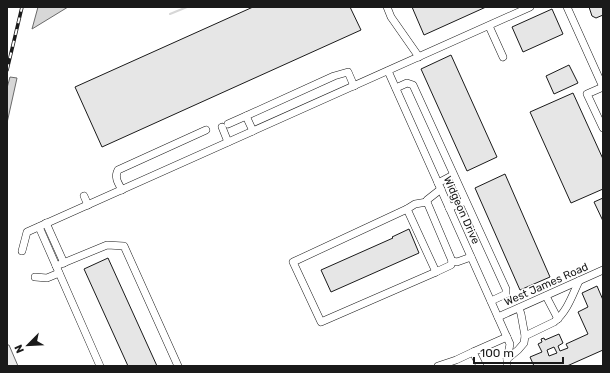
<svg xmlns="http://www.w3.org/2000/svg" width="610" height="373" font-family="Rubik,sans-serif">
  <rect width="100%" height="100%" fill="#fff"/>
  <!-- built -->
  <path fill="#ededed" stroke="#6a6a6a" d="M7,345H9L18,366H7Z"/>
  <!-- water -->
  <g fill="#d7d7d7" stroke="#6a6a6a">
    <path d="M38,7H68L32,29Z"/>
    <path d="M10,77L17,78L7,123V88Z"/>
  </g>
  <g fill="none" stroke-linecap="round" stroke-linejoin="round">
    <!-- stream -->
    <path stroke="#d7d7d7" stroke-width="2" d="M170,14L187,7"/>
  </g>
  <!-- building -->
  <g fill="#e6e6e6" stroke="#1a1a1a" fill-rule="evenodd">
    <path d="M253,7H350L361,30L102,147L75,87Z"/>
    <path d="M412,7H486L424,35Z"/>
    <path d="M589,7H603V15L596,18L592,16Z"/>
    <path d="M552,9L563,34L523,52L512,27Z"/>
    <path d="M451,55L497,157L467,171L421,69Z"/>
    <path d="M569,65L578,83L554,94L546,76Z"/>
    <path d="M573,93L603,159V189L571,203L530,112Z"/>
    <path d="M505,174L550,277L520,290L475,188Z"/>
    <path d="M603,198V221L594,202Z"/>
    <path d="M409,229L419,253L331,292L321,270L393,238L392,237Z"/>
    <path d="M108,258L157,366H128L84,269Z"/>
    <path d="M597,286L603,300V350L567,366H534L530,357L542,352L538,344L542,342L541,339L544,338L545,340L559,334L563,343L558,346L560,351L568,348L566,344L588,334L578,312L588,307L582,293ZM554,347L557,353L549,356L547,350Z"/>
  </g>
  <g fill="none" stroke-linecap="round" stroke-linejoin="round">
    <!-- minor casing -->
    <g stroke="#1a1a1a" stroke-width="8">
      <g id="minor">
        <path d="M387,7L391,17L419,57"/>
        <path d="M567,7L603,87"/>
        <path d="M489,26L503,57"/>
        <path d="M388,71L510,344L507,359V366"/>
        <path d="M603,87L587,94L603,128"/>
        <path d="M396,88L407,83L413,85L506,289V294L491,301"/>
        <path d="M228,124L246,116"/>
        <path d="M222,127L228,142"/>
        <path d="M253,131L246,116L334,76L348,72L354,86"/>
        <path d="M438,183L453,175"/>
        <path d="M441,189L427,200V202L452,261L457,262L471,257"/>
        <path d="M122,190C118,183 114,177 118,170L206,130"/>
        <path d="M84,196L88,205"/>
        <path d="M427,202L415,204L407,209L436,272L451,265L452,261"/>
        <path d="M449,208L465,201"/>
        <path d="M407,209L293,262L321,322L436,272"/>
        <path d="M46,223L64,263"/>
        <path d="M39,227L100,366"/>
        <path d="M22,251L27,232L530,7"/>
        <path d="M56,266L107,245L124,246L178,366"/>
        <path d="M35,277L47,278L59,273"/>
        <path d="M546,296L558,319"/>
        <path d="M519,308L521,314L525,336L554,322C567,312 572,296 579,281"/>
        <path d="M498,317L603,270"/>
        <path d="M507,359L518,350L524,343L525,336"/>
        <path d="M438,366L456,360L473,352"/>
        <path d="M480,366L473,352L507,337"/>
      </g>
    </g>
    <!-- minor -->
    <use href="#minor" stroke="#fff" stroke-width="7"/>
    <!-- rail casing -->
    <g stroke="#1a1a1a" stroke-width="3.5">
      <path id="rail" d="M7,70L22,7"/>
    </g>
    <!-- rail -->
    <use href="#rail" stroke="#fff" stroke-width="2" stroke-dasharray="6" stroke-linecap="butt"/>
  </g>
  <g text-anchor="middle" stroke-width="3" stroke-linejoin="round" paint-order="stroke">
    <!-- street labels -->
    <g font-size="11" fill="#1a1a1a" stroke="#fff">
      <text transform="translate(462 210) rotate(66)" y="4">Widgeon Drive</text>
      <text transform="translate(546 284) rotate(-24)" y="4">West James Road</text>
    </g>
  </g>
  <!-- border -->
  <rect width="610" height="373" fill="none" stroke="#1a1a1a" stroke-width="16"/>
  <!-- north arrow -->
  <g transform="translate(28 345) rotate(246)" stroke="#ffffff" stroke-width="3" paint-order="stroke">
  <path d="M0-3L7 15L0 10L-7 15Z" fill="#1a1a1a"/>
  <text y="-6" font-size="11" font-weight="bold" text-anchor="middle" fill="#1a1a1a">N</text>
  </g>
  <!-- scale -->
  <path d="M474 357v6h89v-6" fill="none" stroke="#1a1a1a" stroke-width="2"/>
  <text x="480" y="357" font-size="12" fill="#1a1a1a" stroke="#ffffff" stroke-width="3" paint-order="stroke">100 m</text>
</svg>
